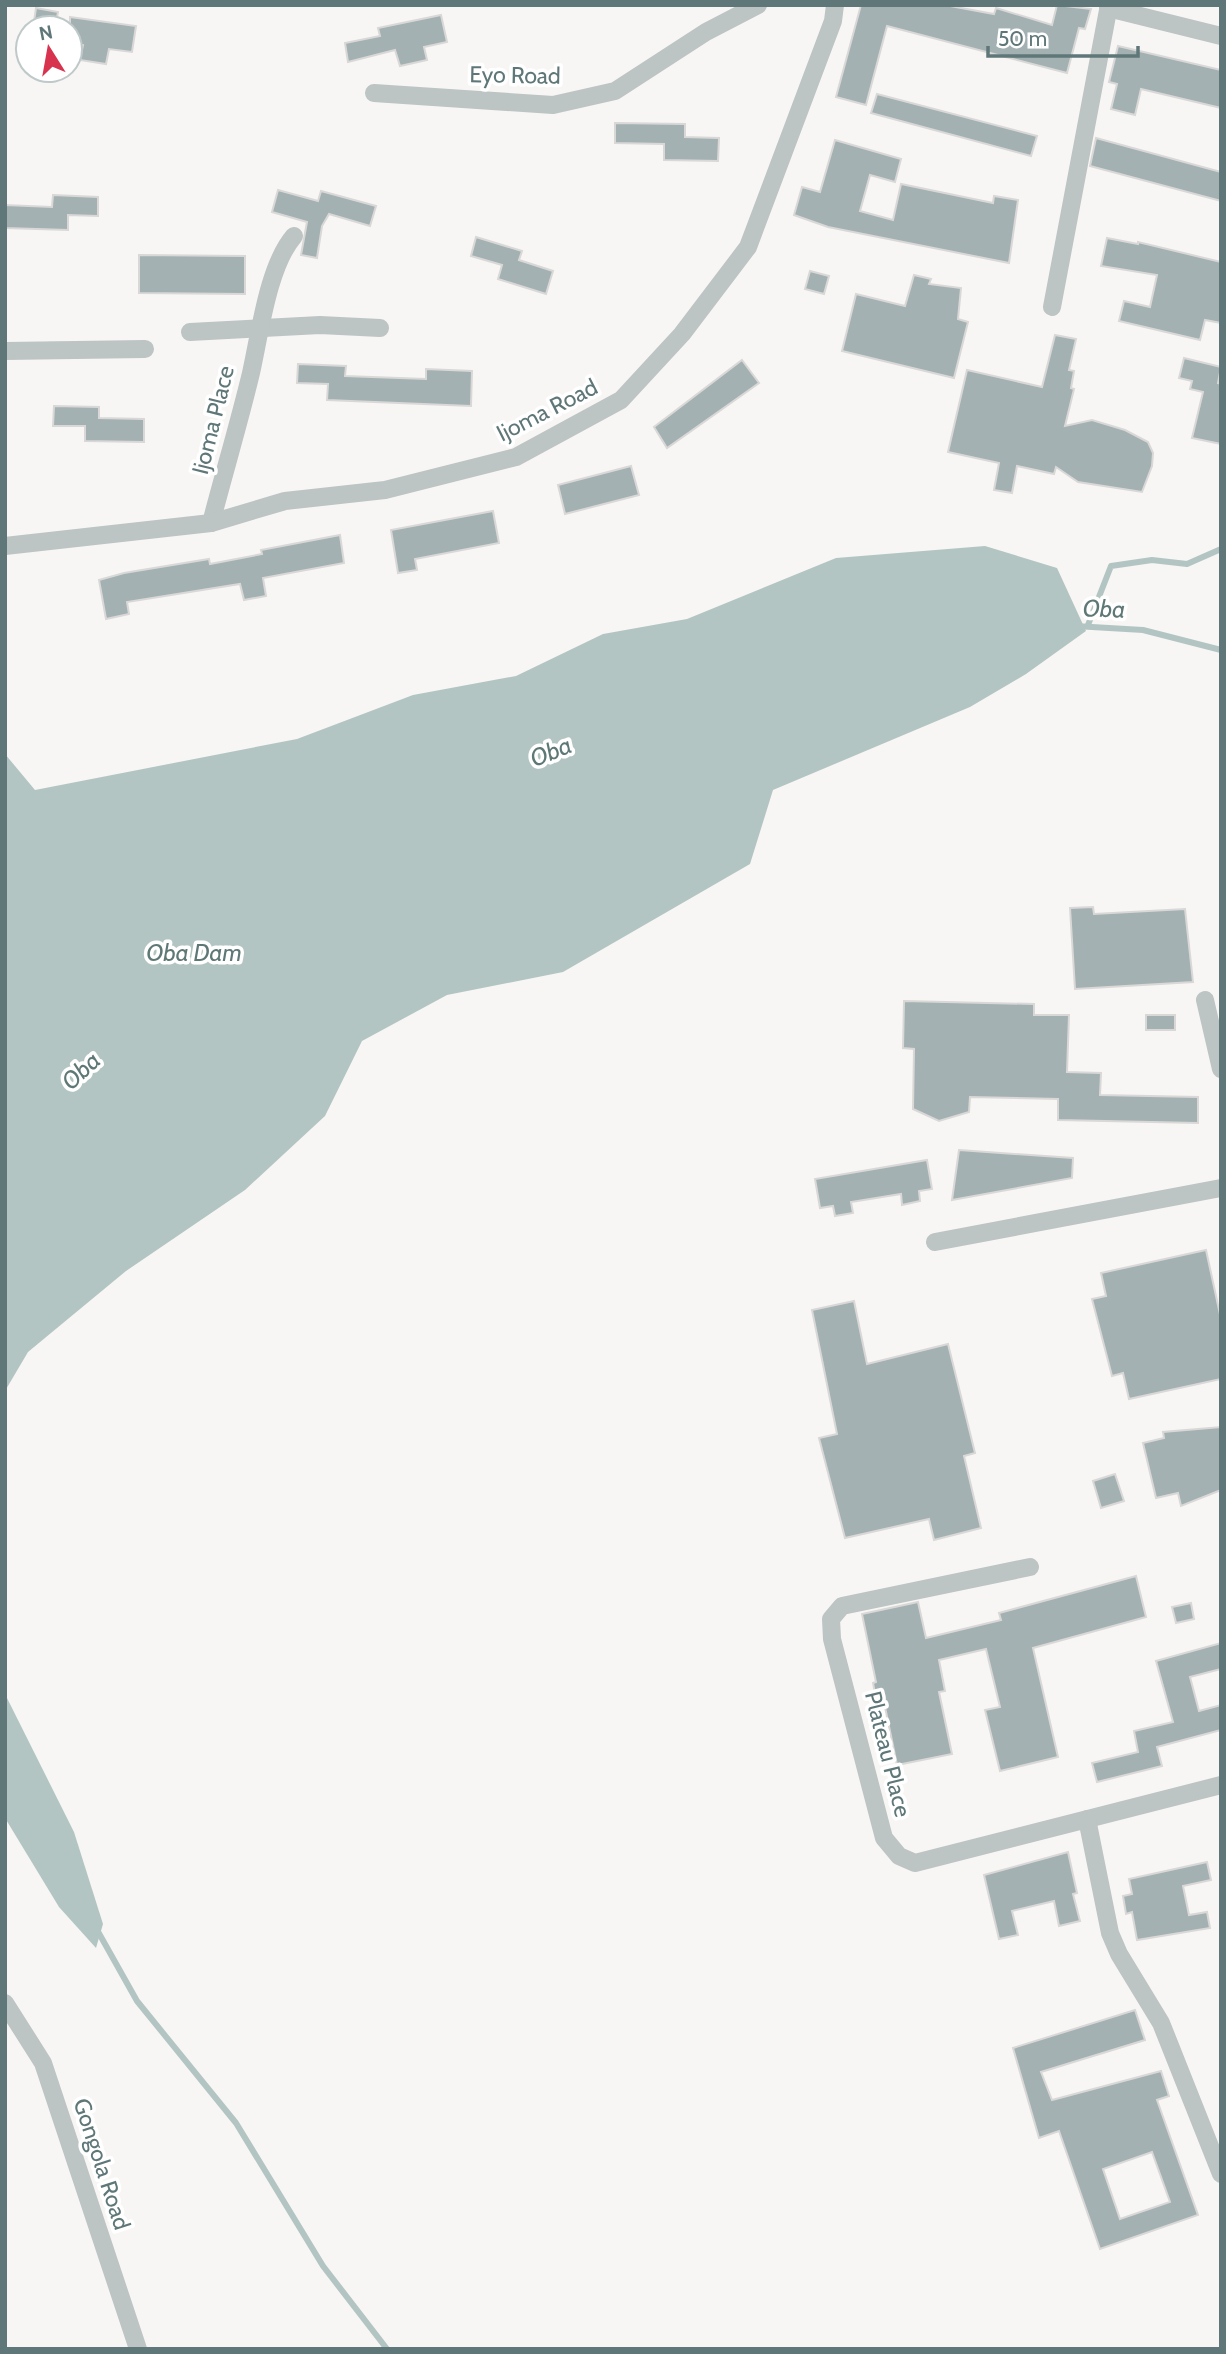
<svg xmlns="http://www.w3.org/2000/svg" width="1226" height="2354" font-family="Cabin,sans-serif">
  <rect width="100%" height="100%" fill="#f7f6f4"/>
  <!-- water -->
  <g fill="#b3c5c2">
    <path d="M985,546L1057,568L1086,631L1026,674L970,707L773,790L750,864L563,972L447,995L362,1041L325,1116L245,1190L126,1271L28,1352L5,1391V754L35,790L297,739L413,695L516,676L603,634L687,619L836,558Z"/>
    <path d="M5,1694L74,1832L103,1924L96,1948L59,1907L5,1818Z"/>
  </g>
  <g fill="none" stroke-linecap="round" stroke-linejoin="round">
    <!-- stream -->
    <g stroke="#b3c5c2" stroke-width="6">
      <path d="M1088,625L1111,566L1152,560L1187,564L1221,549"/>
      <path d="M1075,626L1143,630L1221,650"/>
      <path d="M96,1928L137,2001L236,2123L323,2266L387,2349"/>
    </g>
  </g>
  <!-- building -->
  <g fill="#a3b1b2" stroke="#d9d8d7" stroke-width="2" fill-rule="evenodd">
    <path d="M861,5H945L994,14L996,8L1052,25L1057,5L1091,9L1085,29L1079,28L1067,73L887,26L866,105L836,97Z"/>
    <path d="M36,8L58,12L55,28H33Z"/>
    <path d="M441,15L447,42L424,47L427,60L400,66L395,50L348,62L345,43L380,36L378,28Z"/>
    <path d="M70,17L136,26L132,52L109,49L106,64L80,60L83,45L70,43Z"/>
    <path d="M1118,46L1221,70V108L1141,89L1135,115L1111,109L1117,84L1109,82Z"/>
    <path d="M877,94L1037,136L1031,156L871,113Z"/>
    <path d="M615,123L685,124V137L719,138L718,161L664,160V144L615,143Z"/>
    <path d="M1096,138L1221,172V201L1090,166Z"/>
    <path d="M835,140L901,159L895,182L870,175L860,211L893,220L901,184L993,203L994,196L1018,200L1009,263L828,227L794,215L802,187L820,192Z"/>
    <path d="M278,190L318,201L321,191L376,206L370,226L329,214L322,226L317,258L301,255L307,222L272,212Z"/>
    <path d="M53,195L98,197V216L68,215V230L5,228V205L52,207Z"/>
    <path d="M476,237L522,251L519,260L553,271L546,294L498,279L502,265L471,256Z"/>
    <path d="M1107,238L1138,244V242L1221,262V323L1205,320L1200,340L1119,321L1124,301L1150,307L1157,275L1101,266Z"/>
    <path d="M139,255L245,256V294L139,293Z"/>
    <path d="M810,271L829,276L824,294L805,289Z"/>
    <path d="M914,275L931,279L929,284L961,288L958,319L968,322L954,378L842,351L856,294L905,306Z"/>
    <path d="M1055,335L1076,339L1069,370L1074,371L1071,388L1074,389L1065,426L1092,420L1125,430L1148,442L1153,453L1152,466L1142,492L1078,482L1056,467L1054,474L1017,466L1012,493L994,490L999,463L948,452L967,370L1042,387Z"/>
    <path d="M1184,358L1221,367L1218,383L1221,384V444L1192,438L1203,392L1190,389L1192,381L1179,378Z"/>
    <path d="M742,360L759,383L667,448L654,427Z"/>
    <path d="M298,364L346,366L345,376L426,379V369L472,371L471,406L327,400L328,384L297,383Z"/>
    <path d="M54,406L99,407V418L144,419V442L85,441V426H53Z"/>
    <path d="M631,466L639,495L565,514L558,485Z"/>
    <path d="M493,511L499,543L415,559L417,570L398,573L391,530Z"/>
    <path d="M340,535L344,563L263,578L266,596L244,600L240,584L127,602L129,614L106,619L99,580L124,573L209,559L210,564L262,554L261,550Z"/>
    <path d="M1093,907L1094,914L1185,909L1193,982L1075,989L1070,908Z"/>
    <path d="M904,1001L1034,1004V1015H1069L1067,1072L1101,1073L1100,1095L1198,1097V1123L1058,1120V1099L970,1097L969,1112L939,1121L913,1109L914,1049L903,1048Z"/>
    <rect x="1146" y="1015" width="29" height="15"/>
    <path d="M959,1150L1073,1158L1072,1178L952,1200Z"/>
    <path d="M927,1160L932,1189L919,1191L920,1201L902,1205L901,1194L851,1202L853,1213L835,1216L833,1206L820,1208L815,1179Z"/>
    <path d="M1206,1250L1221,1319V1379L1129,1399L1123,1373L1112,1376L1092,1299L1106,1296L1101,1273Z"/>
    <path d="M854,1301L867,1364L948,1344L975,1453L964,1456L981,1528L934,1540L929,1519L845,1538L819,1438L837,1434L812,1310Z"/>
    <path d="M1221,1427V1490L1181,1506L1178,1493L1156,1498L1143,1443L1164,1438L1163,1432Z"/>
    <path d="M1115,1474L1124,1501L1101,1508L1093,1481Z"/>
    <path d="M1136,1576L1146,1617L1033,1648L1058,1757L1000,1771L985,1710L1000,1707L986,1649L939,1660L945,1691L939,1692L952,1754L897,1765L884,1702L877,1704L873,1683L876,1682L862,1614L918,1602L926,1638L1001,1620L999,1613Z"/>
    <path d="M1191,1603L1194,1619L1176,1623L1172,1607Z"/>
    <path d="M1221,1643V1669L1190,1677L1199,1711L1221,1705V1730L1157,1747L1162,1766L1097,1782L1092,1763L1138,1752L1134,1731L1173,1722L1156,1661Z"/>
    <path d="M1068,1852L1077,1893L1073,1894L1080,1921L1059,1926L1054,1901L1012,1911L1018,1935L999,1939L984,1875Z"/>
    <path d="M1207,1862L1211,1880L1183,1886L1189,1915L1207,1912L1210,1928L1137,1940L1132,1912L1126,1914L1123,1896L1132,1894L1129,1879Z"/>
    <path d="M1135,2010L1145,2040L1041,2072L1052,2100L1161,2071L1169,2096L1157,2100L1198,2215L1100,2249L1059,2131L1039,2138L1013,2048ZM1152,2152L1170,2202L1120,2219L1103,2169Z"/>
  </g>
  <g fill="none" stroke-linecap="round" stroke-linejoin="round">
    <!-- street -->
    <g stroke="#bcc4c4" stroke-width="18">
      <path d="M1108,8L1221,36"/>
      <path d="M374,93L553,105L615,91L706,32L758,5"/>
      <path d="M1052,307L1109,5"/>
      <path d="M190,332L320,325L380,328"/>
      <path d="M5,351L145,349"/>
      <path d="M211,523C224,473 239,423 251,373C260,333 268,266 294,236"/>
      <path d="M5,546L211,523L285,501L385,490L516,457L621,400L682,334L748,247L833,21L835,5"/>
      <path d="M1205,1000L1221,1069"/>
      <path d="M935,1242L1221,1188"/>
      <path d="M1030,1567L842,1606L831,1619L832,1639L884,1838L899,1856L915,1863L1221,1785"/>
      <path d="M1087,1819L1110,1933L1119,1954L1161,2023L1221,2174"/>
      <path d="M5,2003L43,2063L138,2349"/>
    </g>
  </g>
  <g text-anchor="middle" stroke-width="7" stroke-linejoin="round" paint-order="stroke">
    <!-- street labels -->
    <g font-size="23" fill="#5f7778" stroke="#fff">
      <text transform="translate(515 75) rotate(1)" y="8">Eyo Road</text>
      <text transform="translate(547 410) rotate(-27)" y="8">Ijoma Road</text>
      <text transform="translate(213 420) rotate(-76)" y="8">Ijoma Place</text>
      <text transform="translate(888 1754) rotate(76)" y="8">Plateau Place</text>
      <text transform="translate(102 2164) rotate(72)" y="8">Gongola Road</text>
    </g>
    <!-- water labels -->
    <g font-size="24" font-style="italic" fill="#5e7876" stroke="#fff">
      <text transform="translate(1104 609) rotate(2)" y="8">Oba</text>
      <text transform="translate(551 752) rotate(-22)" y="8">Oba</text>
      <text x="194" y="961">Oba Dam</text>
      <text transform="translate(81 1071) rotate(-43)" y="8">Oba</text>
    </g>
  </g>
  <!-- border -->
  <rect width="1226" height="2354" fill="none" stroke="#5f7778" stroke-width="14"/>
  <!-- north arrow -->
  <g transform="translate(49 49) rotate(349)"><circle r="33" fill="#ffffff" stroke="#bfc9c9" stroke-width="2"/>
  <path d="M0-5L12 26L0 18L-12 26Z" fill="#d8334e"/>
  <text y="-10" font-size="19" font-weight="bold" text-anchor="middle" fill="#5f7778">N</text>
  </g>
  <!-- scale -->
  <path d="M988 46v10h150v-10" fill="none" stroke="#5f7778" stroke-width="3.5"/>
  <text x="998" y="46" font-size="21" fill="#5f7778" stroke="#ffffff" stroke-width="5" paint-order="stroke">50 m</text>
</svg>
